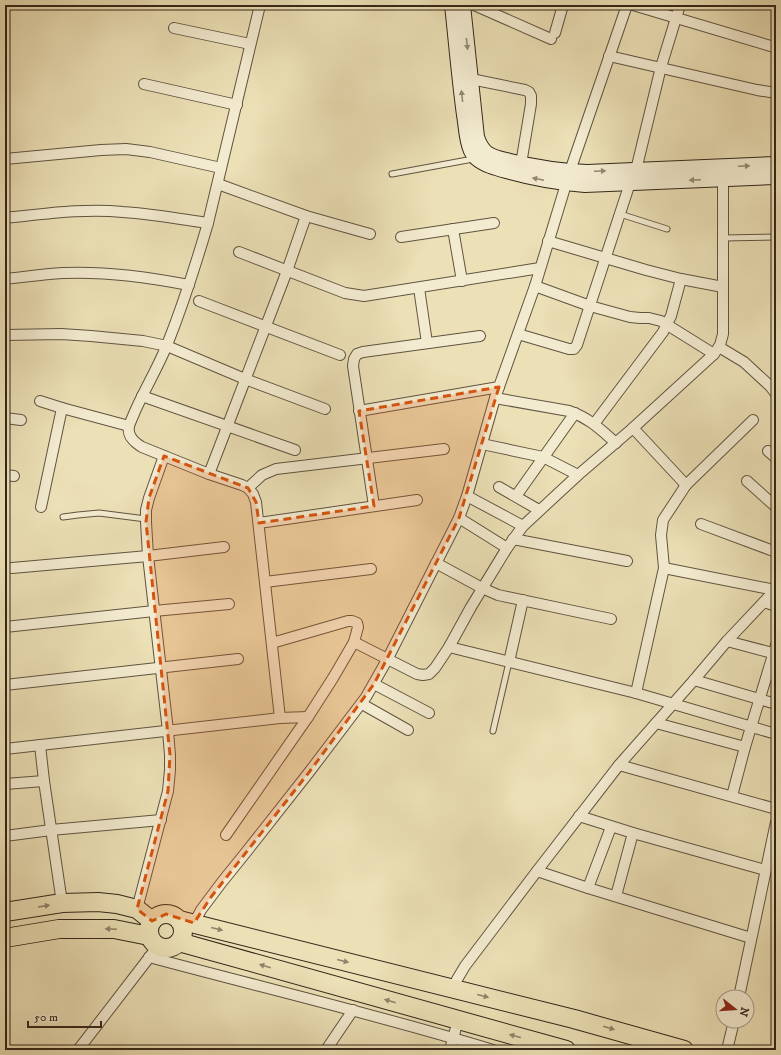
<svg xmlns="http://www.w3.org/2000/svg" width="781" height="1055" font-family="'IM FELL DW Pica',serif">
  <rect width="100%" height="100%" fill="#ece0b6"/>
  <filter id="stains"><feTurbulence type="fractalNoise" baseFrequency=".005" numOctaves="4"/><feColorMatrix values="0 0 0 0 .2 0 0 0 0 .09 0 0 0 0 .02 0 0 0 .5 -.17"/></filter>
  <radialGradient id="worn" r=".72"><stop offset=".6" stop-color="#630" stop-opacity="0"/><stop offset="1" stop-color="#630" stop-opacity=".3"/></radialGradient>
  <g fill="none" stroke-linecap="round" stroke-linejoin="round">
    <!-- lane casing -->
    <g stroke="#605440" stroke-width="7">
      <g id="lane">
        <path d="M392,174L473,159"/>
        <path d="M620,214L667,229"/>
        <path d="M724,238L776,237"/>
        <path d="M63,517L78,515L99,513L146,519"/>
        <path d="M493,731L509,662"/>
      </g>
    </g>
    <!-- street casing -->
    <g stroke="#605440" stroke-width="12">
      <g id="street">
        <path d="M260,5L208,223C196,264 183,305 167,345C158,367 146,387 136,409C134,414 131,420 129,426C127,436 134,442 142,447L209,474L242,485L248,488L253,494L256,502L280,718"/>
        <path d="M474,5L551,39"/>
        <path d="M633,5L774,47"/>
        <path d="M174,28L250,44"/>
        <path d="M555,33L563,5"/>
        <path d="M609,56L757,90L776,93"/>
        <path d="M471,79L525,90L529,92L531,96V104L521,164"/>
        <path d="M144,84L237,105"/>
        <path d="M5,159L101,150L126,149L150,152L221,168"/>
        <path d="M636,170L661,67L680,5"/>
        <path d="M218,184L306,216L370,234"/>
        <path d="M5,218C45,214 84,208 123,212C152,214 180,219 208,223"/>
        <path d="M453,229L462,281"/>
        <path d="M401,237L494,223"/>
        <path d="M548,241L646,270L681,279L723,287"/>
        <path d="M239,252L345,293L364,296L540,268"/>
        <path d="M5,279C24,277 44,274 63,273C106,271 148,277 189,285"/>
        <path d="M535,286L590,306L630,317L640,318H649L661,321L714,354"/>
        <path d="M419,288L427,343"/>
        <path d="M199,301L340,355"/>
        <path d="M518,334L569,349H574L577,345C595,291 612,237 630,183"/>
        <path d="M5,335L61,334L91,336L143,341L167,346L245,379L325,409"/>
        <path d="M719,347L744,362L770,386L776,394"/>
        <path d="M142,396L295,450"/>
        <path d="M495,398L569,411C589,418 600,429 616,443"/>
        <path d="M40,401L62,408"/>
        <path d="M359,411L499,387"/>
        <path d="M5,418L21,420"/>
        <path d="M594,424L663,332L671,316L681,279"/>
        <path d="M633,428L686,485"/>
        <path d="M482,444L543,457L578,475"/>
        <path d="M768,451L776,458"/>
        <path d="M209,474L287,271L306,216"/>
        <path d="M5,475L14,476"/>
        <path d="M747,481L776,507"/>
        <path d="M499,487L539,510"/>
        <path d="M248,488L262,475L276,469L444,449"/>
        <path d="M467,496L523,526"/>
        <path d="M516,496L575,413"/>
        <path d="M374,506L353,366L354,359L357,354L363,352L480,336"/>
        <path d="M41,507L62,408L129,426"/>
        <path d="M459,518L507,548"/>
        <path d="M259,523L417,500"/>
        <path d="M701,524L776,552"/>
        <path d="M513,539L627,561"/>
        <path d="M436,563L482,588L498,595L611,619"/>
        <path d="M12,568L148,556L224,547"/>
        <path d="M664,568L775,590"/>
        <path d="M265,582L371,569"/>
        <path d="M764,602L776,606"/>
        <path d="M5,627L154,611L229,604"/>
        <path d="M727,641L776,654"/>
        <path d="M354,642L417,674L423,675L429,674L435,668L449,647L471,607L507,548L523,526L578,475L633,428L714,354L720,345L723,334V179"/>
        <path d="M449,647L636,693L776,734"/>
        <path d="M509,662L523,600"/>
        <path d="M694,680L776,704"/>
        <path d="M374,684L429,713"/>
        <path d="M5,685L238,659"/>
        <path d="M636,693L664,568L661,535L663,520L686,485L753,420"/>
        <path d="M362,704L408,730"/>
        <path d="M656,723L745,747"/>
        <path d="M40,745L44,781L62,903"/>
        <path d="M5,749L280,718L308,717"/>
        <path d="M619,765L776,809"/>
        <path d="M5,784L44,781"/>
        <path d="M732,796L745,747L776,645"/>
        <path d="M579,816L633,833L765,870"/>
        <path d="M226,835L308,717L333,678L354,642L358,627L357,623L352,621H348L272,643"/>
        <path d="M5,836L51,830L161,820"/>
        <path d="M537,871L588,888L751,938"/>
        <path d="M588,888L611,827"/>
        <path d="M616,896L633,833"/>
        <path d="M137,909L168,791L170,770V755L168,731L148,556L146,522V510L149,498L164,456"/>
        <path d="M194,923L201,910L222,882L247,851L310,771L366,697L387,660L459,518L467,496L495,398L535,286L570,171L627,5"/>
        <path d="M149,957C264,988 379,1015 493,1050"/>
        <path d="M452,988L465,966L537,871L619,765L694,680L727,641L776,589"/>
        <path d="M739,997L776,822"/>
        <path d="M78,1050L158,946"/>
        <path d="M326,1050L353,1010"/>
        <path d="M450,1050L458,1020"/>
        <path d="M727,1050L734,1021"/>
      </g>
    </g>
    <!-- secondary casing -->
    <g stroke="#322619" stroke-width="16">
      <g id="secondary">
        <path d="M452,5C456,42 459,78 464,115C466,126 466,140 471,151C472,153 474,156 476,158C485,166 499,169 510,172C535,179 559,183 585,185L776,177"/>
        <path d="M463,5L477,137C479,143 482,149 487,153C494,158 502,159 510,161C535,167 562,171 587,172L776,164"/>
      </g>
    </g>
    <!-- highway casing -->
    <g stroke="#322619" stroke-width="20">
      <g id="highway">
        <path d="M5,912L62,903L98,902L117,904L137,909L152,921"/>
        <circle cx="166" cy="931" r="17"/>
        <path d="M179,920L574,1019L684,1050"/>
        <path d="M5,938L59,929H114L149,936"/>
        <path d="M179,942L566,1050"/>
      </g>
    </g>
    <!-- lane -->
    <use href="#lane" stroke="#f3ebd0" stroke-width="5"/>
    <!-- street -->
    <use href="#street" stroke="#f3ebd0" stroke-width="10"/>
    <!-- secondary -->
    <use href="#secondary" stroke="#f3ebd0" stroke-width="14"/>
    <!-- highway -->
    <use href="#highway" stroke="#ece0b6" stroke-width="18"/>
  </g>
  <!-- one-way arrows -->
  <defs><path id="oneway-solid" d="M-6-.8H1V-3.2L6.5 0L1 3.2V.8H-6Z"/></defs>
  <g fill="#928874">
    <use href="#oneway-solid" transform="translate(467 44) rotate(84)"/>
    <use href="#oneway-solid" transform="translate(462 96) rotate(-96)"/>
    <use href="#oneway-solid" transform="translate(744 166) rotate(-3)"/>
    <use href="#oneway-solid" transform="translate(600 171) rotate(-3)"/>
    <use href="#oneway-solid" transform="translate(538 179) rotate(-168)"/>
    <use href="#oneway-solid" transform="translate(695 180) rotate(177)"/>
  </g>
  <g fill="#8f8368">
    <use href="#oneway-solid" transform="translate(44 906) rotate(-9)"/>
    <use href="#oneway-solid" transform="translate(111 929) rotate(-177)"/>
    <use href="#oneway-solid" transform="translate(217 929) rotate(14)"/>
    <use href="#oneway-solid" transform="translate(343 961) rotate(14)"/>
    <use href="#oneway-solid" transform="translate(265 966) rotate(-164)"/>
    <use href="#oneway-solid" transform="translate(483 996) rotate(14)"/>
    <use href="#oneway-solid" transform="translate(390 1001) rotate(-164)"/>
    <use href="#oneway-solid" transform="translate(609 1028) rotate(16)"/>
    <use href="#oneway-solid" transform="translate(515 1036) rotate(-165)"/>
  </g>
  <!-- marked area -->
  <path fill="#d6540d" fill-opacity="0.2" stroke="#d6540d" stroke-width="3" stroke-dasharray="8 5" stroke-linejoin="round" d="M499,387L459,518L374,684L310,771L211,897L194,923L166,914L152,921L137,909L168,791L170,755L146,522L149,498L164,456L248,488L256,502L259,523L374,506L359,411Z"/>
  <!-- margin -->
  <rect width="781" height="1055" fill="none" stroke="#ece0b6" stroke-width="20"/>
  <rect x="6" y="6" width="769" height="1043" fill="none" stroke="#322619" stroke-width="2"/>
  <rect x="10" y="10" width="761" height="1035" fill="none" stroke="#322619"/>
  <!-- north arrow -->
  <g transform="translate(735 1009) rotate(107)"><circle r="19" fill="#f3ebd0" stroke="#a69c87"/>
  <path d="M0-3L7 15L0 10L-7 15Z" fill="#8f2418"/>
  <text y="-6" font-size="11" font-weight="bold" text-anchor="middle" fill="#322619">N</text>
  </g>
  <!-- scale -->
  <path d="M28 1021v6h73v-6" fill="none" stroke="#322619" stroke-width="2"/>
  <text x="34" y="1021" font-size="12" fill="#322619" stroke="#f3ebd0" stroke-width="3" paint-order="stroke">50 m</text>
  <rect width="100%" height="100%" filter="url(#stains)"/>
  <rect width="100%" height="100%" fill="url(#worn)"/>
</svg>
